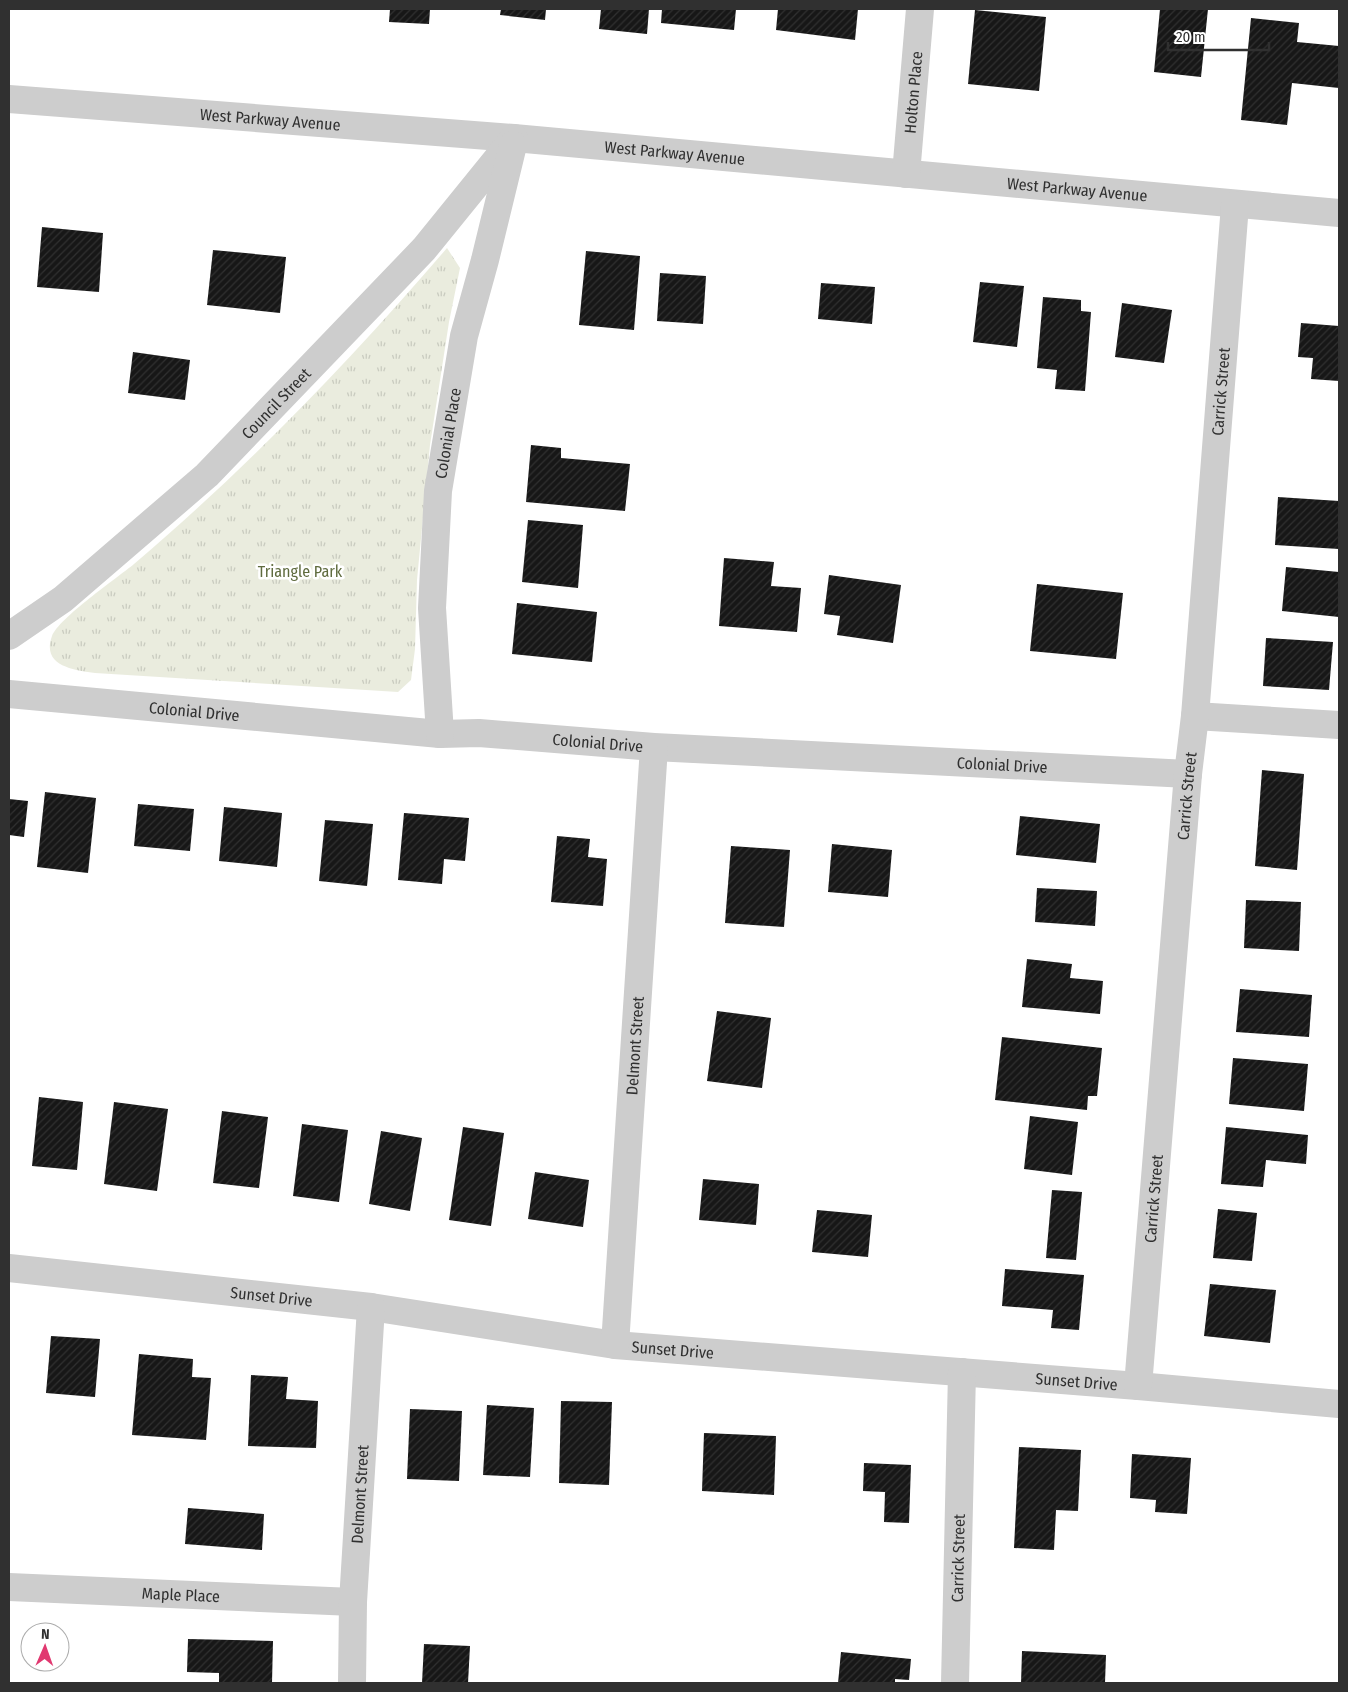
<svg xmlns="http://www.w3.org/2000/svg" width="1348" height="1692" font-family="'Fira Sans Condensed',sans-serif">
  <defs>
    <pattern id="park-tufts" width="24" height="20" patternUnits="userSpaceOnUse" patternTransform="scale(1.25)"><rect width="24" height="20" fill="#eaecde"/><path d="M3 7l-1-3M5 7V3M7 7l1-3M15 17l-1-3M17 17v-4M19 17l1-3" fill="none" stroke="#c9cbbf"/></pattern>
    <pattern id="building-hatch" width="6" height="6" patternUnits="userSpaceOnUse" patternTransform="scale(1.25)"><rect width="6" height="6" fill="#171717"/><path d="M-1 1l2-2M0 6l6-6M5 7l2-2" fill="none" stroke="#303030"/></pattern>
  </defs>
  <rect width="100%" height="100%" fill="#fff"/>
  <!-- park -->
  <path fill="url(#park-tufts)" d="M447,248L460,268L449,322L430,445L417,580L415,649L411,680L398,692L95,673C74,670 41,666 52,636C59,618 117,578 134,564C247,468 351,360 447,248Z"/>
  <!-- building -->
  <g fill="url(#building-hatch)">
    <path d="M390,9H430L429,24L389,22Z"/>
    <path d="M501,9H546L545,20L500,15Z"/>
    <path d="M601,9H649L647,34L599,29Z"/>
    <path d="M662,9H736L734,30L661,23Z"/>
    <path d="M778,9H858L855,40L776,30Z"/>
    <path d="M1160,9H1208L1201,77L1154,72Z"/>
    <path d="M975,10L1046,17L1039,91L968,84Z"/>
    <path d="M1251,18L1299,23L1297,42L1339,46V88L1292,83L1287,125L1241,120Z"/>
    <path d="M42,227L103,233L99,292L37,287Z"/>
    <path d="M213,250L286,257L280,313L207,305Z"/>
    <path d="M586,251L640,256L634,330L579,325Z"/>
    <path d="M660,273L706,276L703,324L657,321Z"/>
    <path d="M980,282L1024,286L1017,347L973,342Z"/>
    <path d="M821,283L875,287L872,324L818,319Z"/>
    <path d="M1043,297L1081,300V311L1091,312L1085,391L1055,389L1057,370L1037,368Z"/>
    <path d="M1122,303L1172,310L1164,363L1115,357Z"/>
    <path d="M1301,323L1339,326V381L1311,379L1313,358L1298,357Z"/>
    <path d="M133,352L190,360L185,400L128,393Z"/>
    <path d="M531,445L561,448V458L630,464L625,511L526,502Z"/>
    <path d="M1278,497L1339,501V549L1275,545Z"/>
    <path d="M528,520L583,525L578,588L522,582Z"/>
    <path d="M724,558L774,562L771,586L801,588L797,632L719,626Z"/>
    <path d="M1286,567L1339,572V617L1282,611Z"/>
    <path d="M829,575L901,585L893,643L837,635L840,616L824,614Z"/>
    <path d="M1037,584L1123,593L1116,659L1030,651Z"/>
    <path d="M517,603L597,612L592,662L512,654Z"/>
    <path d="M1266,638L1333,642L1329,690L1263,686Z"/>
    <path d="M1262,770L1304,774L1297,870L1255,866Z"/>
    <path d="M45,792L96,798L88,873L37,867Z"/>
    <path d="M9,799L28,801L24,837L9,835Z"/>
    <path d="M138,804L194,809L190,851L134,846Z"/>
    <path d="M224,807L282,813L277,867L219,861Z"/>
    <path d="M404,813L469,818L465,861L444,859L442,884L398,880Z"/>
    <path d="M1020,816L1100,824L1096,863L1016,855Z"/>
    <path d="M325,820L373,824L367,886L319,881Z"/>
    <path d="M557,836L590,839L588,857L607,859L603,906L551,902Z"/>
    <path d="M832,844L892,850L888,897L828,892Z"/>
    <path d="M731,846L790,850L784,927L725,923Z"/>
    <path d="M1037,888L1097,891L1095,926L1035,922Z"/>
    <path d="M1246,900L1301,902L1299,951L1244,948Z"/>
    <path d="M1027,959L1072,964L1070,978L1103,981L1100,1014L1022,1007Z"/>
    <path d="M1240,989L1312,995L1309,1037L1236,1032Z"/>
    <path d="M717,1011L771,1018L762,1088L707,1081Z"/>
    <path d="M1002,1037L1102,1048L1097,1096H1088L1087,1110L995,1100Z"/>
    <path d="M1233,1058L1308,1064L1304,1111L1229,1104Z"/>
    <path d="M39,1097L83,1102L77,1170L32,1166Z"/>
    <path d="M114,1102L168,1109L157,1191L104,1184Z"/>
    <path d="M222,1111L268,1117L259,1188L213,1183Z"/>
    <path d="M1030,1116L1078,1122L1072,1175L1024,1169Z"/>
    <path d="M302,1124L348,1130L339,1202L293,1196Z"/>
    <path d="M463,1127L504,1133L491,1226L449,1220Z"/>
    <path d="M1226,1127L1308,1135L1306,1164L1266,1160L1263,1187L1221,1184Z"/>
    <path d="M381,1131L422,1138L410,1211L369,1204Z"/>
    <path d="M535,1172L589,1180L583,1227L528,1219Z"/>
    <path d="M703,1179L759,1184L756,1225L699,1220Z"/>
    <path d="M1052,1190L1082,1192L1076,1260L1046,1258Z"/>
    <path d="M1218,1209L1257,1213L1252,1261L1213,1258Z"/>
    <path d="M817,1210L872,1215L868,1257L812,1252Z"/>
    <path d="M1005,1269L1084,1275L1079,1330L1051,1328L1053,1310L1002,1306Z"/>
    <path d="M1210,1284L1276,1290L1270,1343L1204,1336Z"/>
    <path d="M51,1336L100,1339L95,1397L46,1393Z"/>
    <path d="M139,1354L193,1359L192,1377L211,1378L206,1440L132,1435Z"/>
    <path d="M251,1375L288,1377L286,1399L318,1401L316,1448L248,1446Z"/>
    <path d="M561,1401L612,1402L609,1485L559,1483Z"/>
    <path d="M487,1405L534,1408L530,1477L483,1475Z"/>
    <path d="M410,1409L462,1411L459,1481L407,1479Z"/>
    <path d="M704,1433L776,1436L774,1495L702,1491Z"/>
    <path d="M1019,1447L1081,1450L1078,1511L1056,1510L1054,1550L1014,1548Z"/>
    <path d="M1132,1454L1191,1458L1187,1514L1155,1512L1156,1500L1130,1498Z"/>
    <path d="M864,1463L911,1465L909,1523L884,1522L885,1492L863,1491Z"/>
    <path d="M188,1508L264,1514L262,1550L185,1544Z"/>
    <path d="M188,1639L273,1641L272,1683H219V1673L187,1672Z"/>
    <path d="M424,1644L470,1646L468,1683H422Z"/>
    <path d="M1022,1651L1106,1655L1105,1683H1021Z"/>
    <path d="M841,1652L911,1659L909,1680L895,1679V1683H838Z"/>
  </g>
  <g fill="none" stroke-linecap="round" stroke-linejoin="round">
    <!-- minor -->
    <g stroke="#cdcdcd" stroke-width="28">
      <path id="s1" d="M9,99L514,138L1339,213"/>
      <path id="s2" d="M906,174L920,9"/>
      <path id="s3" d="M9,636L63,599L207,475L424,249L514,138"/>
      <path id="s4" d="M9,694L440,734L479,733L654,747L1188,774"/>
      <path d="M1195,716L1339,725"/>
      <path id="s5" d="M440,734L432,608L438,491L464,336L485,260L513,145"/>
      <path id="s6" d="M9,1268L371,1307L615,1345L1138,1386L1339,1404"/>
      <path id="s7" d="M615,1345L654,747"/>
      <path id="s8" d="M1138,1386L1188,774L1195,716L1235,205"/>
      <path id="s9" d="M9,1587L353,1602"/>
      <path id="s10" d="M352,1683L353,1602L371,1307"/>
      <path id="s11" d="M955,1683L962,1372"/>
    </g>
  </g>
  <g text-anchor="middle" stroke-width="5" stroke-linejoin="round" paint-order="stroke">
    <!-- street labels -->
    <g font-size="16" fill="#303030" stroke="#fff">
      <text dy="6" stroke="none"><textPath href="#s2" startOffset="82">Holton Place</textPath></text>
      <text dy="6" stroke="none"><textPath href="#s1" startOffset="262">West Parkway Avenue</textPath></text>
      <text dy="6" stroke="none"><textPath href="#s1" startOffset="668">West Parkway Avenue</textPath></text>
      <text dy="6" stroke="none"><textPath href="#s1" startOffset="1072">West Parkway Avenue</textPath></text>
      <text dy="6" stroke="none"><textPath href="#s8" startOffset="998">Carrick Street</textPath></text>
      <text dy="6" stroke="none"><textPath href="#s3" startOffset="355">Council Street</textPath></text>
      <text dy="6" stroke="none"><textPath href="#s5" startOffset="302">Colonial Place</textPath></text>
      <text dy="6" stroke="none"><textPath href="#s4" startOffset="186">Colonial Drive</textPath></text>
      <text dy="6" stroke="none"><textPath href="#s4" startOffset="591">Colonial Drive</textPath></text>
      <text dy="6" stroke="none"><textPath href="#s4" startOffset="996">Colonial Drive</textPath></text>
      <text dy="6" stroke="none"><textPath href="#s8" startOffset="592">Carrick Street</textPath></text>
      <text dy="6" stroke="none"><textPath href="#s7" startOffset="300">Delmont Street</textPath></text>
      <text dy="6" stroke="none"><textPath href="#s8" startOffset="188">Carrick Street</textPath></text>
      <text dy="6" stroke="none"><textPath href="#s6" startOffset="264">Sunset Drive</textPath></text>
      <text dy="6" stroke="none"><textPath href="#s6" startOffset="669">Sunset Drive</textPath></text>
      <text dy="6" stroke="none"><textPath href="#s6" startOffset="1074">Sunset Drive</textPath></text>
      <text dy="6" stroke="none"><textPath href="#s10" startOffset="189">Delmont Street</textPath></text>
      <text dy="6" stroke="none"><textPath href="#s11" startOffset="125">Carrick Street</textPath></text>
      <text dy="6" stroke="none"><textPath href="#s9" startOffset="172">Maple Place</textPath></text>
    </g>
    <!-- park labels -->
    <g font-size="16" fill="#5f6b3e" stroke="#fff">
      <text x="300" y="577">Triangle Park</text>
    </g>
  </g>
  <!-- border -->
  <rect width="1348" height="1692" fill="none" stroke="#303030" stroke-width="20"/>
  <!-- north arrow -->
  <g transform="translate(45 1647) rotate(2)"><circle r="24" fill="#ffffff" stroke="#acacac"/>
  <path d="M0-4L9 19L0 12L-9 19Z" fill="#e13870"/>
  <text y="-8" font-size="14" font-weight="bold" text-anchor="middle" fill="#303030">N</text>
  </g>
  <!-- scale -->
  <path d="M1168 42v8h101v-8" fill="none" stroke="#303030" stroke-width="2.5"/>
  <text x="1176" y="42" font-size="15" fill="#303030" stroke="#ffffff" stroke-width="4" paint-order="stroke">20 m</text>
</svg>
